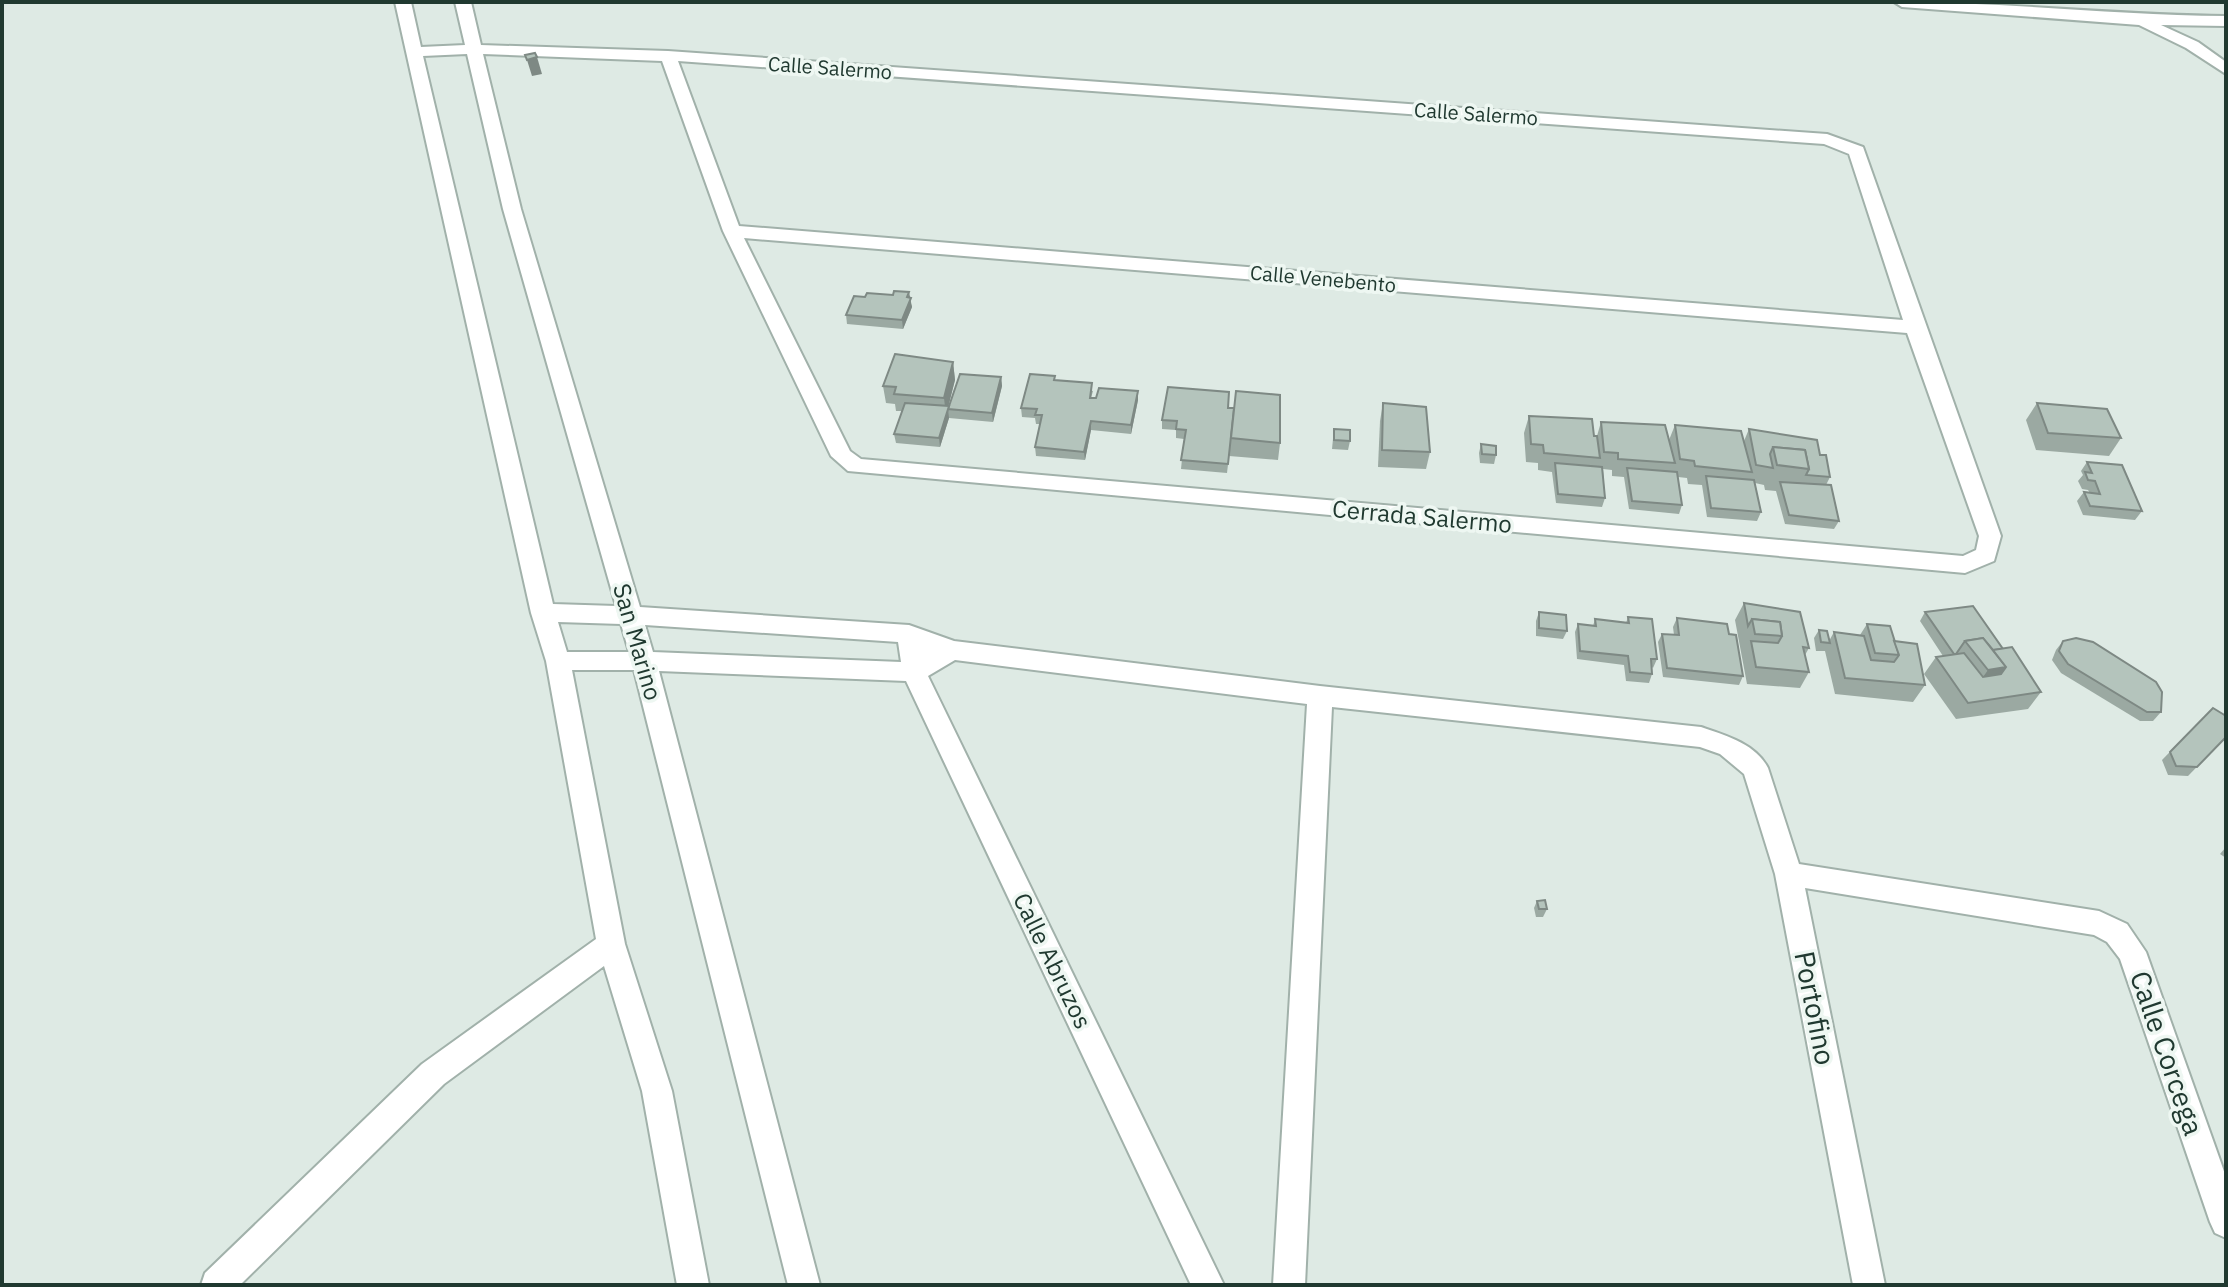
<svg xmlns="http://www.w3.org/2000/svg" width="2228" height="1287" font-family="'IBM Plex Sans',sans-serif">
  <rect width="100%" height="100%" fill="#deeae4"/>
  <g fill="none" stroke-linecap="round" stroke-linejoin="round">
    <!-- minor casing -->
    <g stroke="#a1b1aa" stroke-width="4">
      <g id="minor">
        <path d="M395,2H411L421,47L465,45L455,2H471L481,45L668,51L1827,134L1863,147L2001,536L1994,561L1965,573L848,471L831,456L723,231L662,61L483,54L521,209L640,607L909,625L954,641L1320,686L1701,727C1725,735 1756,744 1768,768L1799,864L2099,911L2127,924L2146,952L2226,1177V1238L2215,1233L2210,1222L2120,959L2107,942L2094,935L1805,888L1885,1285H1853L1775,874L1744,774L1720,754L1700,747L1332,707L1305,1285H1273L1307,704L955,660L928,676L1224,1285H1191L906,681L659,671L820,1285H788L634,670H572L625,944L672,1091L709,1285H677L642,1091L604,966L444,1084L240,1285H201L205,1273L422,1064L596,939L546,661L531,613ZM467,54L503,209L616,606L553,604L423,56ZM678,61L1824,144L1849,154L1903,320L739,226ZM744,238L1907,333L1979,536L1976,550L1963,556L861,459L850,451ZM558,622L621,624L629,652H567ZM645,625L898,642L901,662L653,652Z"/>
        <path d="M1894,2C2005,2 2115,15 2226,16V26L2161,25L2198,42L2226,62V74L2186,48L2139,25L1902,7Z"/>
      </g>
    </g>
    <!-- minor -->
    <use href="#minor" fill="#fff" fill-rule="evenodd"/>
  </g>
  <!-- wall -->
  <g fill="#9ba9a2">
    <path d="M909,298L912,307L903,329L847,324L846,315Z"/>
    <path d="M953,362L955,380L948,406L1001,377L1002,386L993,422L949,418L940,447L896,443L894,434L902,411H896L895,404L886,403L883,386Z"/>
    <path d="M1055,380L1093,391L1091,398H1096L1138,391V400L1131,434L1091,430L1085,460L1036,456L1035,447L1040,424H1036L1035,418L1022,417L1021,408Z"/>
    <path d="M1383,403L1430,452L1426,469L1378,467L1380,421Z"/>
    <path d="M2037,403L2121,438L2109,456L2036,450L2026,420Z"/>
    <path d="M1228,408L1280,443L1278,460L1229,456L1227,473L1181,469L1184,439L1176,438V430L1162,429V420Z"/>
    <path d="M1529,416L1594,436H1597L1601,422L1669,440L1675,425L1744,441L1749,429L1820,455L1830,477L1826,485L1839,521L1834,529L1785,524L1776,491L1765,490L1764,485L1755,483L1761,512L1757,521L1707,517L1702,485L1688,484L1687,478L1678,477L1682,505L1679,514L1629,509L1624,477L1612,476V470L1603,469L1605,498L1602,507L1556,503L1552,472L1538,470V463L1526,462L1524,433Z"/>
    <path d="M1334,429L1350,441L1348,450L1332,449Z"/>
    <path d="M1481,444L1496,455L1494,464L1480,463L1479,453Z"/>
    <path d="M2087,462L2142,511L2135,520L2083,515L2077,501L2084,492L2090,493L2088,490L2082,489L2078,481L2083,475L2081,471Z"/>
    <path d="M1744,603L1809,648L1805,655L1809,672L1800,688L1747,684L1735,620Z"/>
    <path d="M1539,612L1567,631L1563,639L1536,636V621Z"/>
    <path d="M1925,612L2003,649L2041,692L2028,709L1956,719L1924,674L1936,657L1943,656L1920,621Z"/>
    <path d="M1628,617L1657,659L1653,668L1652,667V674L1649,683L1626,681L1624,665L1577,659L1575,632L1578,624L1593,626L1595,619L1626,623Z"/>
    <path d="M1677,618L1729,634L1743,676L1739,685L1663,677L1658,642L1662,634L1674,635L1673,627Z"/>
    <path d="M1867,624L1894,641L1925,685L1913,702L1835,694L1825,651H1816L1814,638L1819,630L1829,641L1834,632L1860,635Z"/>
    <path d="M2063,641L2161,712L2153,721H2140L2061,673L2052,660L2056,650Z"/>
    <path d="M2213,708L2226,737L2188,776L2168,775L2162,760Z"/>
    <path d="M2226,847V858L2220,854Z"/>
    <path d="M1537,901L1547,909L1543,917H1536L1534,908Z"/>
  </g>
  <!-- shaded-wall -->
  <g fill="#7e8984">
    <path d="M537,57L542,74L532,76L527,60Z"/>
    <path d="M909,292L912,307L903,329L902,320Z"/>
    <path d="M953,362L955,380L946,416L944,398Z"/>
    <path d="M1001,377L1002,386L993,422L992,413Z"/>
    <path d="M1138,391V400L1131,434V425Z"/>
    <path d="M948,409L949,418L940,447L939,438Z"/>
    <path d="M1091,421V430L1085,460L1084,452Z"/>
    <path d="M2006,667L1988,690L1971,694L1988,670Z"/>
  </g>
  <!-- building -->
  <g fill="#b4c4bc" stroke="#7e8984" stroke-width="2">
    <path d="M535,53L537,57L527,60L525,55Z"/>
    <path d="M894,291L909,292L907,297L911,298L902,320L846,315L854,296L865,297L867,293L893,295Z"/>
    <path d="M895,354L953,362L944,398L894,394L896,387L883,386Z"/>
    <path d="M960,374L1001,377L992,413L948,409Z"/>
    <path d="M1030,374L1055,376L1054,380L1092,383L1090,398H1096L1099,388L1138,391L1131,425L1091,421L1084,452L1035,447L1042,415H1035L1037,409L1021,408Z"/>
    <path d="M1168,387L1229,392L1228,408H1234L1228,464L1181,460L1186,430L1176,429L1177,421L1162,420Z"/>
    <path d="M1236,391L1280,395V443L1231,438Z"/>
    <path d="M905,403L949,406L939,438L894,434Z"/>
    <path d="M1383,403L1426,407L1430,452L1382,450Z"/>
    <path d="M2037,403L2107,409L2121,438L2048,433Z"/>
    <path d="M1529,416L1592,419L1594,436H1597L1600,458L1544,453L1543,445L1531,444Z"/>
    <path d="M1601,422L1665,425L1675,463L1618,459V453L1604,452Z"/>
    <path d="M1675,425L1741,431L1752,472L1695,466L1694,461L1680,459Z"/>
    <path d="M1334,429L1350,430V441L1334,440Z"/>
    <path d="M1749,429L1817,440L1820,455H1826L1830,477L1806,475L1809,469L1805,450L1773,447L1770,454L1773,468L1756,465Z"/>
    <path d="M1481,444L1496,446V455L1482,454Z"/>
    <path d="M1773,447L1805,450L1809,469L1777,465Z"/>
    <path d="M2087,462L2122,465L2142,511L2090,506L2084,492L2100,494L2095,481L2088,480L2085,472L2092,473Z"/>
    <path d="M1555,463L1602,467L1605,498L1558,494Z"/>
    <path d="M1627,468L1677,472L1682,505L1632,501Z"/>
    <path d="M1706,476L1754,480L1761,512L1711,508Z"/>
    <path d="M1780,482L1831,485L1839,521L1789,515Z"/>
    <path d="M1744,603L1800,612L1809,648L1803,647L1809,672L1756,667L1751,641L1778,643L1782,636L1780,622L1752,619L1748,626Z"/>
    <path d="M1973,606L2003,649L1993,650L1983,638L1965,641L1956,654H1954L1925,612Z"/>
    <path d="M1539,612L1566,615L1567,631L1539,628Z"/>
    <path d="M1628,617L1652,619L1657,659H1651L1652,674L1630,672L1628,656L1580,651L1578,624L1596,626L1595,619L1629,623Z"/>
    <path d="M1677,618L1727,624L1729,634L1736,635L1743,676L1667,668L1662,634L1679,635Z"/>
    <path d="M1752,619L1780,622L1782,636L1755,634Z"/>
    <path d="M1867,624L1890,626L1899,655L1875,653Z"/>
    <path d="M1819,630L1827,631L1830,643L1821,642Z"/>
    <path d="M1834,632L1864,636L1871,660L1894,662L1899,655L1894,641L1917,644L1925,685L1845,678Z"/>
    <path d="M1983,638L2006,667L1988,670L1965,641Z"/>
    <path d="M2076,638L2093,642L2156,682L2162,692L2161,712H2147L2068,664L2059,651L2063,641Z"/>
    <path d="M2012,647L2041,692L1968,703L1936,657L1964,653L1983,677L2001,674L2006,667L1993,650Z"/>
    <path d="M2213,708L2226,716V737L2197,767L2176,766L2170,752Z"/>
    <path d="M1545,900L1547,909H1539L1537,901Z"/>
  </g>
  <g text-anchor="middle" stroke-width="7" stroke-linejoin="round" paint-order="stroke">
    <!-- far-street labels -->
    <g font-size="20" fill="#203930" stroke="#eef7f2">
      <text transform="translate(830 68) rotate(4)" y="7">Calle Salermo</text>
      <text transform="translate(1476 114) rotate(4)" y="7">Calle Salermo</text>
      <text transform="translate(1323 279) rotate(5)" y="7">Calle Venebento</text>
    </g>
    <!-- street labels -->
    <g font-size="24" fill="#203930" stroke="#eef7f2">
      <text transform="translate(1422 517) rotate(5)" y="8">Cerrada Salermo</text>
      <text transform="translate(637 642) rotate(74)" y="8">San Marino</text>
      <text transform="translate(1052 961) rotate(64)" y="8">Calle Abruzos</text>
    </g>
    <!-- near-street labels -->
    <g font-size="28" fill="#203930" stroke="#eef7f2">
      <text transform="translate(1815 1008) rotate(79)" y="10">Portofino</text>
      <text transform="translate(2167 1053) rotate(71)" y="10">Calle Corcega</text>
    </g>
  </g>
  <!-- border -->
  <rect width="2228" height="1287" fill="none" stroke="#203930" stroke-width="8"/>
</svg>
